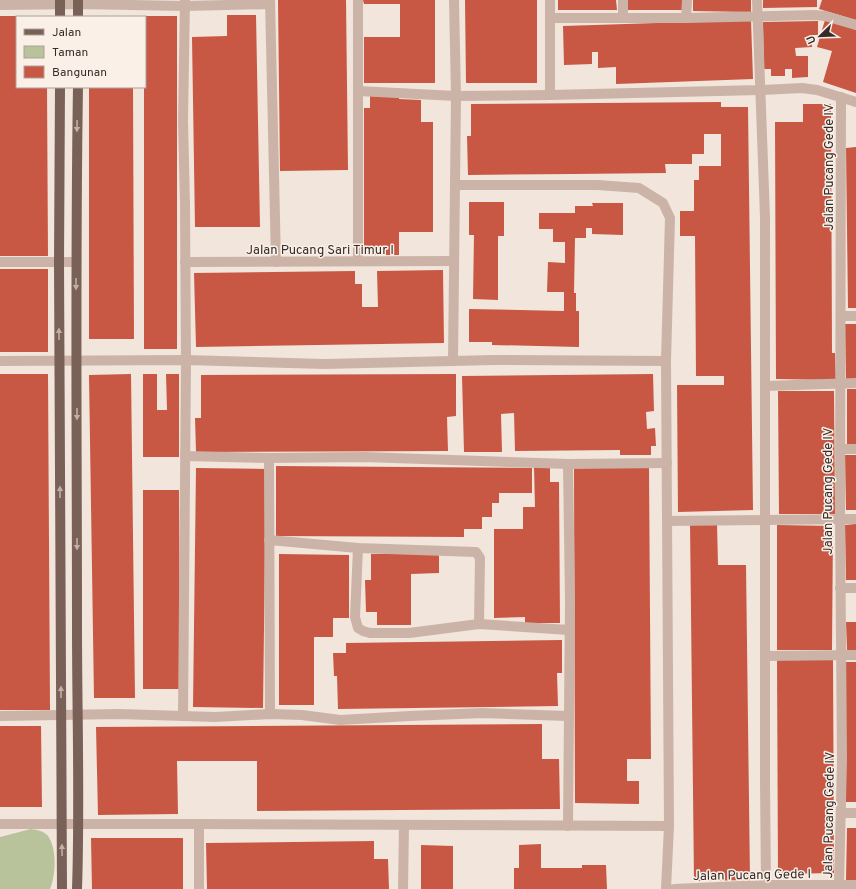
<svg xmlns="http://www.w3.org/2000/svg" width="856" height="889" font-family="Overpass,sans-serif">
  <rect width="100%" height="100%" fill="#f2e5db"/>
  <!-- green -->
  <path fill="#b8c29b" d="M31,829C37,830 44,831 48,836C57,848 56,876 50,889H0V837Z"/>
  <!-- building -->
  <g fill="#c85843">
    <path d="M278,0H346L348,170L280,171Z"/>
    <path d="M363,0H435V83H364V37H400V4H364Z"/>
    <path d="M465,0H537V83H466Z"/>
    <path d="M558,0H616L617,10H558Z"/>
    <rect x="627" y="0" width="58" height="10"/>
    <path d="M693,0H751V12L693,11Z"/>
    <path d="M763,0H817V7L763,8Z"/>
    <path d="M822,0H856V20L819,9Z"/>
    <path d="M227,15H256L260,227H195L192,37L227,36Z"/>
    <path d="M0,16H17V87H47L48,256H0Z"/>
    <path d="M145,16H177V349H144V87H145Z"/>
    <path d="M751,20L753,79L616,84V67L598,68V52H592V64L564,65L563,26Z"/>
    <path d="M825,20L856,29V93L823,82L832,51L817,47Z"/>
    <path d="M818,21V35H812V47L795,48L796,56H808V77L792,78V69H785V76H771V69H764L763,22Z"/>
    <path d="M89,87H133L134,339H89Z"/>
    <path d="M370,96H399V99L421,100V122H433V232H399V255H364V108H370Z"/>
    <path d="M721,102V107H748L753,510L678,512L677,385H724V376H696L695,236H680V211H694V180H699V166H721V134H704V154H692V164H665L666,173L573,174L468,175L467,136H471V104Z"/>
    <path d="M803,104H831L832,353H835L836,380L776,379L775,122H803Z"/>
    <path d="M856,147V308H848L846,148Z"/>
    <path d="M469,202H504V236H498V300L473,299L474,235H469Z"/>
    <path d="M592,203H623V235L592,234V228H586V238H575L574,293H576V311H579V347L492,345V342H469V309L564,311V292H547L548,262L565,263V242H553V229H539V213H575V206H593Z"/>
    <rect x="0" y="269" width="48" height="83"/>
    <path d="M443,270L444,343L196,347L194,273L355,271V284H362V307H378L377,271Z"/>
    <path d="M845,324H856V379H846Z"/>
    <path d="M0,374H48L50,710H0Z"/>
    <path d="M131,374L135,698H94L89,375Z"/>
    <path d="M143,374H157V410H167L166,374H179V457H143Z"/>
    <path d="M456,374V416L447,417L448,451L196,452L195,418H201V375Z"/>
    <path d="M653,374L654,411L646,412L647,429L655,428L656,446H651V455H620V450L515,451L514,413L501,414L502,452H464L462,376Z"/>
    <rect x="847" y="389" width="9" height="56"/>
    <path d="M778,391H834L835,514H779Z"/>
    <path d="M845,455H856V510H846Z"/>
    <path d="M276,466L532,468V493H499V503H492V517H482V529H464V537L276,536Z"/>
    <path d="M534,467L550,468V482H559L560,623H525V617L494,618V529H523V507H535Z"/>
    <path d="M196,468L266,469L263,708L193,707Z"/>
    <path d="M574,468H649L651,759H627V781H639V804L575,803Z"/>
    <path d="M143,490H179L180,689H143Z"/>
    <path d="M690,523H717L718,565H746L750,880L694,881Z"/>
    <path d="M856,524V580H846L845,525Z"/>
    <path d="M777,525L833,526L832,650H777Z"/>
    <path d="M439,553V573L411,574V625H377V612H366L365,580H371V554Z"/>
    <path d="M279,554L349,555V618H333V637H314V705H279Z"/>
    <path d="M846,622H856V650H847Z"/>
    <path d="M562,640V673H557L558,706L338,709L337,676H334L333,653H346V643Z"/>
    <path d="M777,659H833L834,873L778,874Z"/>
    <rect x="846" y="662" width="10" height="140"/>
    <path d="M542,724V759H559L560,809L257,811V761H177L178,814L98,815L96,727Z"/>
    <path d="M0,726H41L42,807H0Z"/>
    <path d="M847,828H856V880H846Z"/>
    <path d="M91,838H183V889H92Z"/>
    <path d="M374,841V859H388L389,889H207L206,843Z"/>
    <path d="M541,844V868H582V865H606L607,889H514V868H519V845Z"/>
    <path d="M421,845L453,846V889H421Z"/>
  </g>
  <g fill="none" stroke-linecap="round" stroke-linejoin="round">
    <!-- minor -->
    <g stroke="#cbb4a7" stroke-width="10">
      <path d="M270,0L276,262"/>
      <path d="M358,0V261"/>
      <path d="M550,0V95"/>
      <path d="M757,0L765,217V784L766,885"/>
      <path d="M0,5L78,4L185,6L270,4"/>
      <path d="M550,18H686L815,15L825,16L856,25"/>
      <path d="M623,18V0"/>
      <path d="M686,18L687,0"/>
      <path d="M358,91L456,96L550,95L760,90L802,88L817,90L856,102"/>
      <path d="M455,185H598L639,188L663,203L670,218L666,361L669,826L666,889"/>
      <path d="M0,262H76"/>
      <path d="M185,262L454,261"/>
      <path d="M841,316H856"/>
      <path d="M0,361L186,360L324,364L494,360L666,361"/>
      <path d="M453,361L456,96L454,0"/>
      <path d="M766,386L856,383"/>
      <path d="M841,449H856"/>
      <path d="M185,456L269,458L364,457L568,464L667,463"/>
      <path d="M269,458L270,714"/>
      <path d="M568,464L570,601L568,826"/>
      <path d="M667,521L856,519"/>
      <path d="M269,540L358,548L476,552L480,558L479,624"/>
      <path d="M358,548L355,617L358,628L363,631L370,633H409L479,624L569,630"/>
      <path d="M840,588H856"/>
      <path d="M765,656L856,655"/>
      <path d="M0,716L119,714L215,717L270,714L302,715L340,720L410,716L483,713L568,716"/>
      <path d="M183,716L186,363L185,204L183,121L185,0"/>
      <path d="M841,813H856"/>
      <path d="M0,824H199L669,826"/>
      <path d="M839,885L842,760L840,519L841,97"/>
      <path d="M199,889V824"/>
      <path d="M403,889L404,825"/>
      <path d="M674,889L766,885H856"/>
    </g>
    <!-- major -->
    <g stroke="#796158" stroke-width="10">
      <path d="M60,0V17"/>
      <path d="M78,17V0"/>
      <path d="M60,87L59,262L62,889"/>
      <path d="M77,889C80,802 77,714 77,627C77,447 75,267 78,87"/>
    </g>
  </g>
  <!-- one-way arrows -->
  <defs><path id="oneway-solid" d="M-6-.8H1V-3.2L6.5 0L1 3.2V.8H-6Z"/></defs>
  <g fill="#c0b0a7">
    <use href="#oneway-solid" transform="translate(77 126) rotate(91)"/>
    <use href="#oneway-solid" transform="translate(76 284) rotate(90)"/>
    <use href="#oneway-solid" transform="translate(59 334) rotate(-91)"/>
    <use href="#oneway-solid" transform="translate(77 414) rotate(90)"/>
    <use href="#oneway-solid" transform="translate(60 492) rotate(-90)"/>
    <use href="#oneway-solid" transform="translate(77 544) rotate(90)"/>
    <use href="#oneway-solid" transform="translate(61 692) rotate(-90)"/>
    <use href="#oneway-solid" transform="translate(62 850) rotate(-91)"/>
  </g>
  <g text-anchor="middle" stroke-width="3" stroke-linejoin="round" paint-order="stroke">
    <!-- street labels -->
    <g font-size="13" fill="#372b28" stroke="#faf0e8">
      <text transform="translate(828 167) rotate(-90)" y="5">Jalan Pucang Gede IV</text>
      <text x="320" y="254">Jalan Pucang Sari Timur I</text>
      <text transform="translate(827 491) rotate(-90)" y="5">Jalan Pucang Gede IV</text>
      <text transform="translate(828 815) rotate(-89)" y="5">Jalan Pucang Gede IV</text>
      <text transform="translate(752 874) rotate(-1)" y="5">Jalan Pucang Gede I</text>
    </g>
  </g>
  <!-- legend -->
  <rect x="16" y="16" width="130" height="72" fill="#faf0e8" stroke="#aca19b"/>
  <rect x="24" y="29" width="20" height="6" fill="#796158" stroke="#aca19b"/>
  <text x="52" y="36" font-size="12" fill="#372b28">Jalan</text>
  <rect x="24" y="46" width="20" height="12" fill="#b8c29b" stroke="#aca19b"/>
  <text x="52" y="56" font-size="12" fill="#372b28">Taman</text>
  <rect x="24" y="66" width="20" height="12" fill="#c85843" stroke="#aca19b"/>
  <text x="52" y="76" font-size="12" fill="#372b28">Bangunan</text>
  <!-- north arrow -->
  <g transform="translate(820 36) rotate(247)" stroke="#faf0e8" stroke-width="3" paint-order="stroke">
  <path d="M0-3L7 15L0 10L-7 15Z" fill="#372b28"/>
  <text y="-6" font-size="11" font-weight="bold" text-anchor="middle" fill="#372b28">U</text>
  </g>
</svg>
